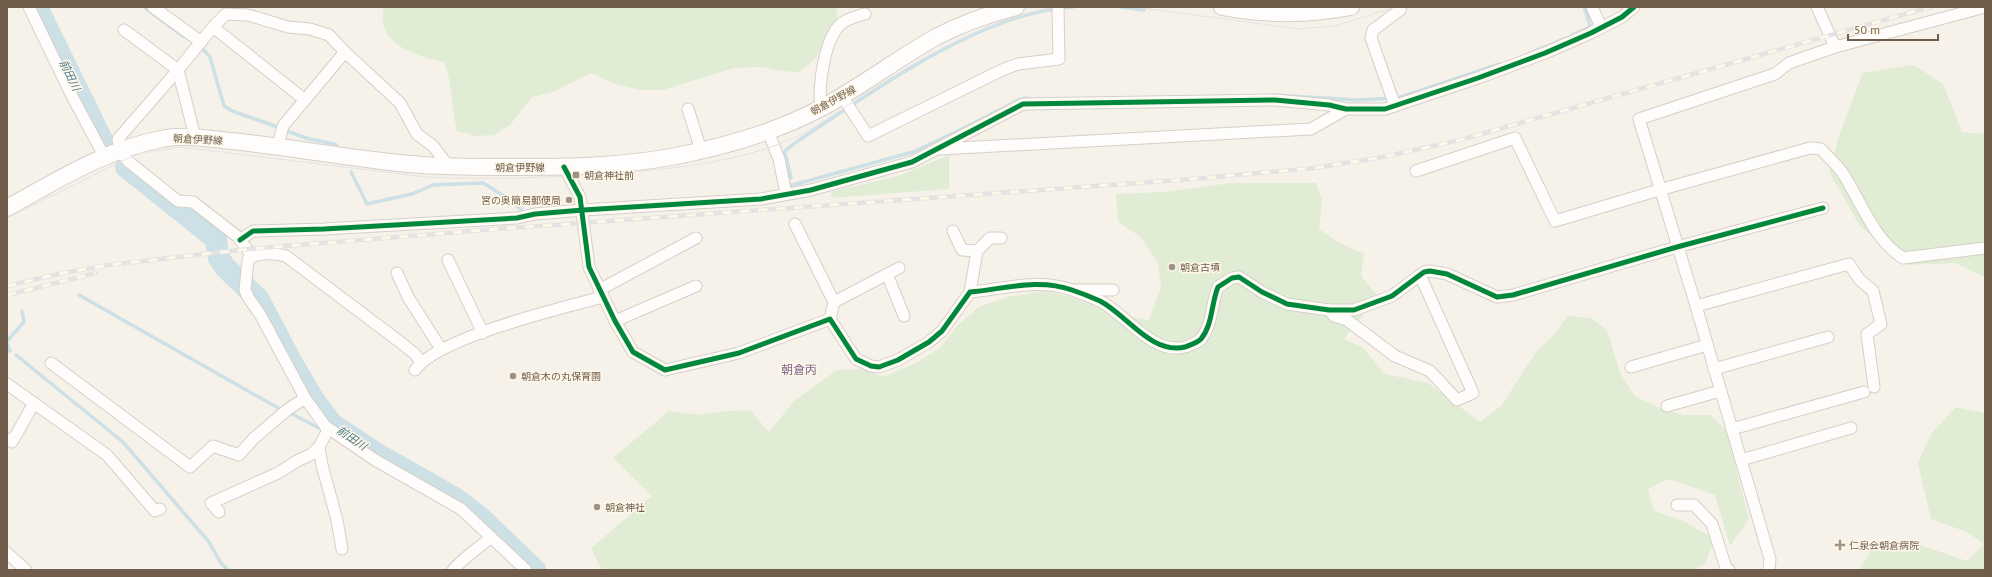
<svg xmlns="http://www.w3.org/2000/svg" width="1992" height="577" font-family="'PT Sans','Noto Sans JP',sans-serif">
  <rect width="100%" height="100%" fill="#f6f2e9"/>
  <!-- green -->
  <g fill="#e1ecd5">
    <path d="M384,7H836L838,17L825,39L816,58L799,72L781,71L763,67L734,68L663,90H641L615,84L591,73L553,92L532,97L510,125L494,135L476,136L457,131C451,107 453,85 444,62C417,56 375,45 384,7Z"/>
    <path d="M1914,65L1943,84L1962,132L1985,134V277L1955,263L1908,265L1860,226L1829,172L1840,133L1863,73Z"/>
    <path d="M949,155V189L832,198L831,192L901,175Z"/>
    <path d="M1231,183H1316L1322,200L1319,229L1340,243L1364,254L1361,276L1378,296L1344,339L1362,347L1385,374L1428,383L1480,422L1501,406L1537,351L1556,333L1567,316L1591,318L1607,330L1620,373L1635,396L1659,408L1683,415H1710L1726,430L1749,519L1730,546L1715,495L1668,479L1648,489L1654,511L1682,520L1714,539L1706,563L1695,570H602L591,548L652,496L613,458L669,411L700,415L726,411L750,410L769,432L794,401L837,370L862,369L882,377L912,365L939,349L958,325L980,306L1008,297L1044,291L1071,297L1115,314L1149,320L1161,287L1158,264L1141,237L1118,222L1116,194L1164,192Z"/>
    <path d="M1956,407L1985,413V570H1859L1873,547L1920,545L1967,561L1984,544L1967,532L1931,519L1918,463L1931,434Z"/>
  </g>
  <g fill="none" stroke-linecap="round" stroke-linejoin="round">
    <!-- stream -->
    <g stroke="#cce0e5" stroke-width="3.5">
      <path d="M144,7L183,36"/>
      <path d="M1120,7L1144,10"/>
      <path d="M1572,35L1590,27V25L1584,7"/>
      <path d="M200,46L210,57L224,106L232,111L275,126"/>
      <path d="M1528,54L1566,38"/>
      <path d="M1272,95L1358,100L1398,98L1499,64"/>
      <path d="M287,131L309,139L335,144L337,146"/>
      <path d="M351,172L367,204L412,194L433,185L483,183L509,199L525,213"/>
      <path d="M791,178L785,152L787,149C804,136 822,125 840,113C905,70 993,11 1073,7"/>
      <path d="M789,186L913,152L966,127L1021,99L1027,98"/>
      <path d="M79,295L280,409"/>
      <path d="M7,341L24,322L22,311"/>
      <path d="M7,344L10,351"/>
      <path d="M16,355L123,442L209,542L221,563L228,570"/>
      <path d="M292,414L319,428"/>
    </g>
    <!-- river -->
    <g stroke="#cce0e5" stroke-width="22">
      <path d="M37,7L103,142"/>
      <path d="M126,167L216,239L217,248"/>
      <path d="M219,258L225,267L259,300L292,363L314,400L332,424L374,452L455,498L481,518L535,570"/>
    </g>
    <!-- street casing -->
    <g stroke="#d5cfc8" stroke-width="13">
      <g id="street">
        <path d="M29,7L72,96L104,156"/>
        <path d="M153,7L201,42"/>
        <path d="M1592,7L1601,27"/>
        <path d="M1817,7L1835,47L1985,7"/>
        <path d="M213,27L305,100"/>
        <path d="M124,30L178,70L118,139L120,151L129,162L178,201L193,202L238,237L252,256"/>
        <path d="M842,96L868,136L1002,70L1018,64L1059,59L1058,7"/>
        <path d="M1395,106L1371,38L1373,30L1400,10L1401,7"/>
        <path d="M821,108C818,86 824,38 842,23C849,18 858,16 865,14"/>
        <path d="M688,109L701,150"/>
        <path d="M768,131L779,159L786,194"/>
        <path d="M195,137L178,70L213,27L226,14L248,15L288,27L310,29L329,35L345,52"/>
        <path d="M278,146L283,126L345,52L400,103L417,134L433,146L450,168"/>
        <path d="M940,149L1311,129L1346,109"/>
        <path d="M564,167L580,197L589,267L615,321L633,352L665,370L739,353L830,319L856,359L871,366L879,367L898,360L929,342L942,331L970,292C1004,289 1038,278 1072,290C1081,293 1091,297 1100,301C1126,314 1151,355 1185,347C1190,345 1197,343 1201,339C1213,324 1211,304 1218,287L1232,278L1239,277L1262,292L1287,304L1329,310H1354L1392,296L1424,272L1430,271L1447,274L1497,297L1513,295L1677,247L1823,208"/>
        <path d="M1416,171L1515,138L1555,221L1659,190L1810,148L1821,149C1828,157 1836,164 1842,172C1861,201 1873,239 1903,258L1985,248"/>
        <path d="M795,224L834,302L830,319"/>
        <path d="M953,231L962,250L977,251"/>
        <path d="M240,240L253,231L324,229L517,218L535,214L583,210L761,199L811,190L912,162L1023,104L1275,100L1329,105L1346,109H1385L1478,78L1545,53L1591,33L1622,17L1634,7"/>
        <path d="M448,260L483,333"/>
        <path d="M397,273L408,297L441,349"/>
        <path d="M887,274L904,316"/>
        <path d="M599,290L696,238"/>
        <path d="M1075,290H1113"/>
        <path d="M970,292L977,251L990,238H1001"/>
        <path d="M834,302L899,268"/>
        <path d="M1696,306L1849,264L1859,279L1873,291L1881,324L1867,334L1874,387"/>
        <path d="M1329,310L1334,316L1347,320L1395,356L1430,371L1457,400L1473,393L1420,275"/>
        <path d="M615,321L696,286"/>
        <path d="M421,362L415,354L400,342L286,256C276,253 256,252 248,260L245,290L248,297L261,316L305,398L325,426L375,460L461,509L526,570"/>
        <path d="M51,363L190,467L213,446L239,455L253,439L287,410L305,398"/>
        <path d="M1631,367L1707,345"/>
        <path d="M1714,369L1828,337"/>
        <path d="M415,370C437,338 561,308 603,297"/>
        <path d="M7,384L107,455L155,511L160,509"/>
        <path d="M1667,406L1720,391"/>
        <path d="M1732,429L1864,392"/>
        <path d="M7,439L12,442L34,403"/>
        <path d="M319,447L322,465L337,520L342,549"/>
        <path d="M1741,460L1851,428"/>
        <path d="M1677,505H1694L1712,524L1726,568L1729,570"/>
        <path d="M219,512L211,503L278,473L297,461L312,454L319,447L328,430"/>
        <path d="M7,553L26,570"/>
        <path d="M453,570C464,557 479,548 491,537"/>
        <path d="M1769,570L1770,559L1696,306L1639,119L1775,74L1789,63L1835,47"/>
      </g>
    </g>
    <!-- secondary casing -->
    <g stroke="#d5cfc8" stroke-width="18">
      <g id="secondary">
        <path d="M1222,7C1264,15 1309,15 1351,7"/>
        <path d="M7,208C56,181 106,149 162,139C184,134 209,139 231,141C279,146 326,154 374,160C422,167 468,167 517,167C569,167 620,166 671,157C723,147 777,132 823,107C862,86 897,59 936,37C961,24 989,14 1016,7"/>
      </g>
    </g>
    <!-- street -->
    <use href="#street" stroke="#fefdfc" stroke-width="11"/>
    <!-- secondary -->
    <use href="#secondary" stroke="#fefdfc" stroke-width="16"/>
    <!-- tram -->
    <g stroke="#e5e2e4" stroke-width="1">
      <path d="M1135,7L1299,29L1335,26L1395,7"/>
      <path d="M7,218L126,159L141,153L181,147L426,177C482,180 540,178 597,174C662,170 741,164 800,135C822,124 844,107 865,94C924,56 987,20 1057,7"/>
    </g>
    <!-- rail casing -->
    <g stroke="#e5e2e4" stroke-width="4.5">
      <g id="rail">
        <path d="M7,286L63,273L108,265L249,249L497,229L1193,179L1314,168L1383,157L1460,140L1930,7"/>
        <path d="M7,295L96,273"/>
      </g>
    </g>
    <!-- rail -->
    <use href="#rail" stroke="#fef8ea" stroke-width="3" stroke-dasharray="9" stroke-linecap="butt"/>
    <!-- cycleway casing -->
    <g stroke="#fef8ea" stroke-width="8">
      <g id="cycleway">
        <path d="M564,167L580,197L589,267L615,321L633,352L665,370L739,353L830,319L856,359L871,366L879,367L898,360L929,342L942,331L970,292C1004,289 1038,278 1072,290C1081,293 1091,297 1100,301C1126,314 1151,355 1185,347C1190,345 1197,343 1201,339C1213,324 1211,304 1218,287L1232,278L1239,277L1262,292L1287,304L1329,310H1354L1392,296L1424,272L1430,271L1447,274L1497,297L1513,295L1677,247L1823,208"/>
        <path d="M240,240L253,231L324,229L517,218L535,214L583,210L761,199L811,190L912,162L1023,104L1275,100L1329,105L1346,109H1385L1478,78L1545,53L1591,33L1622,17L1634,7"/>
      </g>
    </g>
    <!-- cycleway -->
    <use href="#cycleway" stroke="#00873e" stroke-width="5"/>
  </g>
  <!-- markers -->
  <g fill="#a09183" stroke="#fef8ea" stroke-width="1.5">
    <rect x="572" y="171" width="8" height="8" rx="2"/>
    <circle cx="569" cy="200" r="4"/>
    <circle cx="1172" cy="267" r="4"/>
    <circle cx="513" cy="376" r="4"/>
    <circle cx="597" cy="507" r="4"/>
    <path d="M1838 539h4v4h4v4h-4v4h-4v-4h-4v-4h4z"/>
  </g>
  <g text-anchor="middle" stroke-width="3" stroke-linejoin="round" paint-order="stroke">
    <!-- street labels -->
    <g font-size="10" fill="#715d4c" stroke="#fef8ea">
      <text transform="translate(833 100) rotate(-29)" y="4">朝倉伊野線</text>
      <text transform="translate(198 139) rotate(3)" y="4">朝倉伊野線</text>
      <text x="520" y="171">朝倉伊野線</text>
    </g>
    <!-- poi labels -->
    <g font-size="10" fill="#715d4c" stroke="#fef8ea" text-anchor="start">
      <text x="584" y="179">朝倉神社前</text>
      <text x="561" y="204" text-anchor="end">宮の奥簡易郵便局</text>
      <text x="1180" y="271">朝倉古墳</text>
      <text x="521" y="380">朝倉木の丸保育園</text>
      <text x="605" y="511">朝倉神社</text>
      <text x="1849" y="549">仁泉会朝倉病院</text>
    </g>
    <!-- water labels -->
    <g font-size="11" font-style="italic" fill="#4a798a" stroke="#fef8ea">
      <text transform="translate(70 75) rotate(64)" y="4">前田川</text>
      <text transform="translate(352 438) rotate(34)" y="4">前田川</text>
    </g>
    <!-- quarter labels -->
    <g font-size="12" fill="#84648d" stroke="#fef8ea">
      <text x="799" y="374">朝倉丙</text>
    </g>
  </g>
  <!-- border -->
  <rect width="1992" height="577" fill="none" stroke="#715d4c" stroke-width="16"/>
  <!-- scale -->
  <path d="M1848 34v6h90v-6" fill="none" stroke="#715d4c" stroke-width="2"/>
  <text x="1854" y="34" font-size="12" fill="#715d4c" stroke="#fef8ea" stroke-width="3" paint-order="stroke">50 m</text>
</svg>
